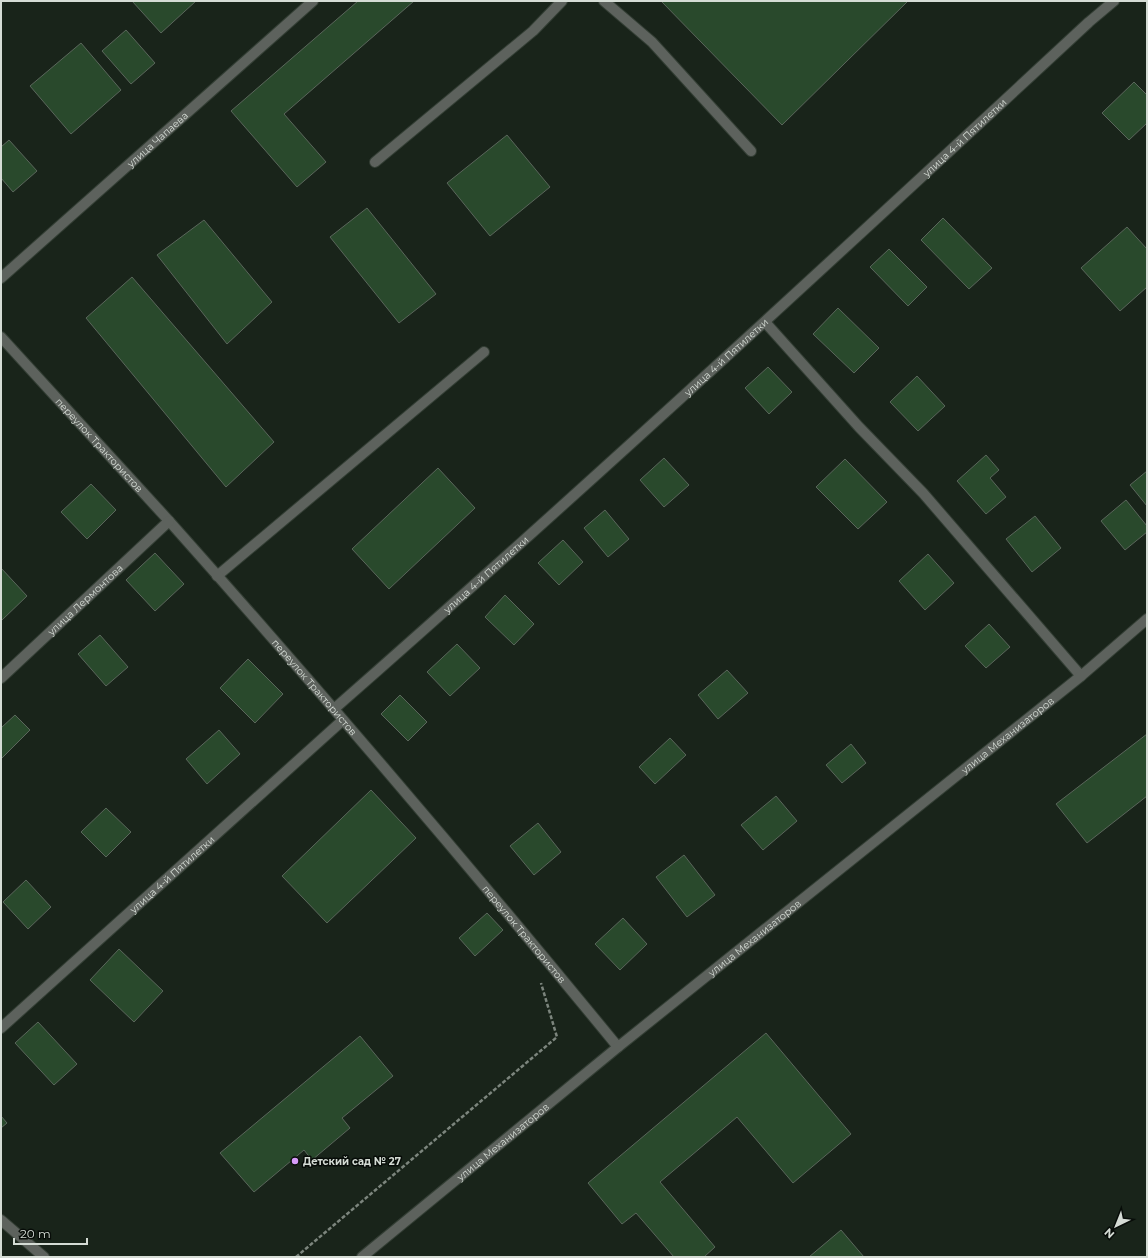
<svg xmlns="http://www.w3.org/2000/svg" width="1148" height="1258" font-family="Montserrat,sans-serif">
  <rect width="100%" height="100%" fill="#19241a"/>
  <!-- building -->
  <g fill="#29492c" stroke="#5a665b">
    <path d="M132,1H196L161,33Z"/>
    <path d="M358,1H414L284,114L326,162L297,187L231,111Z"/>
    <path d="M661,1H908L782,125Z"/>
    <path d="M126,30L155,63L131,84L102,51Z"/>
    <path d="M81,43L121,90L71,134L30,86Z"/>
    <path d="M1134,82L1147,95V123L1129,140L1102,113Z"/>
    <path d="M507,135L550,187L490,236L447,183Z"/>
    <path d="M9,140L37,171L13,192L1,178V147Z"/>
    <path d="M367,208L436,294L399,323L330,237Z"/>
    <path d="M943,218L992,268L969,289L921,240Z"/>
    <path d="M204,220L272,302L227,344L157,255Z"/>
    <path d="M1127,227L1147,249V287L1120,311L1081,268Z"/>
    <path d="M889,249L927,287L908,306L870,267Z"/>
    <path d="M132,277L274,442L226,487L86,318Z"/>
    <path d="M838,308L879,348L854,373L813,334Z"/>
    <path d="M768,367L792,392L769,414L745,388Z"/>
    <path d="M917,376L945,406L918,431L890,402Z"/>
    <path d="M986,455L999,470L990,478L1006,497L986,514L957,481Z"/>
    <path d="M664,458L689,485L664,507L640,480Z"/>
    <path d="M845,459L887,502L858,529L816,487Z"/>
    <path d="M438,468L475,508L389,589L352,549Z"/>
    <path d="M1147,471V506L1130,485Z"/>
    <path d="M91,484L116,510L87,539L61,512Z"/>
    <path d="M1126,500L1147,526V532L1125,550L1101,521Z"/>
    <path d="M605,510L629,539L608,557L584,528Z"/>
    <path d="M1035,516L1061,548L1032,572L1006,539Z"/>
    <path d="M563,540L583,562L559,585L538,563Z"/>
    <path d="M155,553L184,584L155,611L126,580Z"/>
    <path d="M928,554L954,583L925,610L899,581Z"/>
    <path d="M1,568L27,596L2,620L1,619Z"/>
    <path d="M505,595L534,624L514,645L485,617Z"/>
    <path d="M989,624L1010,647L986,668L965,646Z"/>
    <path d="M100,635L128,667L106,686L78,654Z"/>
    <path d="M457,644L480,668L450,696L427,672Z"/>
    <path d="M248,659L283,694L255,723L220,688Z"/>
    <path d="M727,670L748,693L718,719L698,695Z"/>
    <path d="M400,695L427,722L408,741L381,714Z"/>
    <path d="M15,715L30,730L1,759V728Z"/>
    <path d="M219,730L240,754L207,784L186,759Z"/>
    <path d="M1147,734V796L1087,843L1056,804Z"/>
    <path d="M670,738L686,755L655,784L639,767Z"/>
    <path d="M851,744L866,763L842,783L826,765Z"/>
    <path d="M371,790L416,838L327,923L282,876Z"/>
    <path d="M776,796L797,821L763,850L741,825Z"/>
    <path d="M106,808L131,832L106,857L81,832Z"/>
    <path d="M538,823L561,852L534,875L510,846Z"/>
    <path d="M684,855L715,895L687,917L656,877Z"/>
    <path d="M26,880L51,907L28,929L3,902Z"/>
    <path d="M487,913L503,930L475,956L459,938Z"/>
    <path d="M623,918L647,944L620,970L595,944Z"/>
    <path d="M119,949L163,991L134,1022L90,980Z"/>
    <path d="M38,1022L77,1064L54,1085L15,1043Z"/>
    <path d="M766,1033L851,1134L793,1183L737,1117L660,1182L715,1247L704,1257H674L636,1213L622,1224L588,1183Z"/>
    <path d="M360,1036L393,1076L342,1118L350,1128L312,1160L304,1150L254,1192L220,1153Z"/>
    <path d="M1,1116L7,1123L1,1128Z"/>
    <path d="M841,1230L864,1257H809Z"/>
  </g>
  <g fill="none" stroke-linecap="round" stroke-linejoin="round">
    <!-- lane casing -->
    <g stroke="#333e34" stroke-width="12">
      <g id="lane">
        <path d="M604,1L652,42L751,151"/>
        <path d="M375,162L533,31L562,1"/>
        <path d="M765,322L859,427L923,493L1081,676"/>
        <path d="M217,576L484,352"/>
      </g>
    </g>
    <!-- street casing -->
    <g stroke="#333e34" stroke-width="12">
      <g id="street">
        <path id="s1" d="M1,278L313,1"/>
        <path id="s2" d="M1,337C57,399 114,460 170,522C323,694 472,869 618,1047"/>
        <path id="s3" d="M1,678L169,521"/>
        <path id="s4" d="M334,709C589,485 839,254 1089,22L1114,1"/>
        <path id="s5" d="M1,1028L343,720"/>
        <path d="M1,1220L44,1257"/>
        <path id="s6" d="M362,1257L618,1047L1081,676L1147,619"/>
      </g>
    </g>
    <!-- path -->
    <path stroke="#7c857d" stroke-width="2.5" stroke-dasharray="4 2" stroke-linecap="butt" d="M296,1257L557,1037L541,983"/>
    <!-- lane -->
    <use href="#lane" stroke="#5d625d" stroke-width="10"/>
    <!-- street -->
    <use href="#street" stroke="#5d625d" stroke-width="10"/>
  </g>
  <!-- markers -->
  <circle fill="#d79bf9" stroke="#070c08" stroke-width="1.5" cx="295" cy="1161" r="4"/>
  <g text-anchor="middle" stroke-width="3" stroke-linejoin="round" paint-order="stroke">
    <!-- street labels -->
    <g font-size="10" fill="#d5dcd5" stroke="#070c08">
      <text dy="4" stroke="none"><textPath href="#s4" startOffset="851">улица 4-й Пятилетки</textPath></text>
      <text dy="4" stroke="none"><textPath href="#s1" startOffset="209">улица Чапаева</textPath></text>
      <text dy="4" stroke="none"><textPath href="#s4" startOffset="527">улица 4-й Пятилетки</textPath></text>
      <text dy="4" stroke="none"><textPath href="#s2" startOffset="146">переулок Трактористов</textPath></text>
      <text dy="4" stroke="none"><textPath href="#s4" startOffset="203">улица 4-й Пятилетки</textPath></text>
      <text dy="4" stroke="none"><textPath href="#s3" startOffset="115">улица Лермонтова</textPath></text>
      <text dy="4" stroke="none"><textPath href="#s2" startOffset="470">переулок Трактористов</textPath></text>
      <text dy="4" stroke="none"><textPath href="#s6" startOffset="830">улица Механизаторов</textPath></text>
      <text dy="4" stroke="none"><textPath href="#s5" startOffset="230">улица 4-й Пятилетки</textPath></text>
      <text dy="4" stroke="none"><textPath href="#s2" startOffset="794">переулок Трактористов</textPath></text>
      <text dy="4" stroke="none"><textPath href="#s6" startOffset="506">улица Механизаторов</textPath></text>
      <text dy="4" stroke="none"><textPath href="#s6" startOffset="182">улица Механизаторов</textPath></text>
    </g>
    <!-- poi labels -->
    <g font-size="10" font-weight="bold" fill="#d5dcd5" stroke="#070c08" text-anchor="start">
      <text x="303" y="1165">Детский сад № 27</text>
    </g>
  </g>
  <!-- border -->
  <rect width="1148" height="1258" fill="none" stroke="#d5dcd5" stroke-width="4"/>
  <!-- north arrow -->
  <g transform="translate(1116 1226) rotate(223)" stroke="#070c08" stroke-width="3" paint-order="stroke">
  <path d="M0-3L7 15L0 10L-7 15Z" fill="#d5dcd5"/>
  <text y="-6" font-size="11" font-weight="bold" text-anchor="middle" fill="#d5dcd5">N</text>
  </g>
  <!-- scale -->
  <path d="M14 1238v6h73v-6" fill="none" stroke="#d5dcd5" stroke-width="2"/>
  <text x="20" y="1238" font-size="12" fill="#d5dcd5" stroke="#070c08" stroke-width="3" paint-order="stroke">20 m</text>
</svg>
